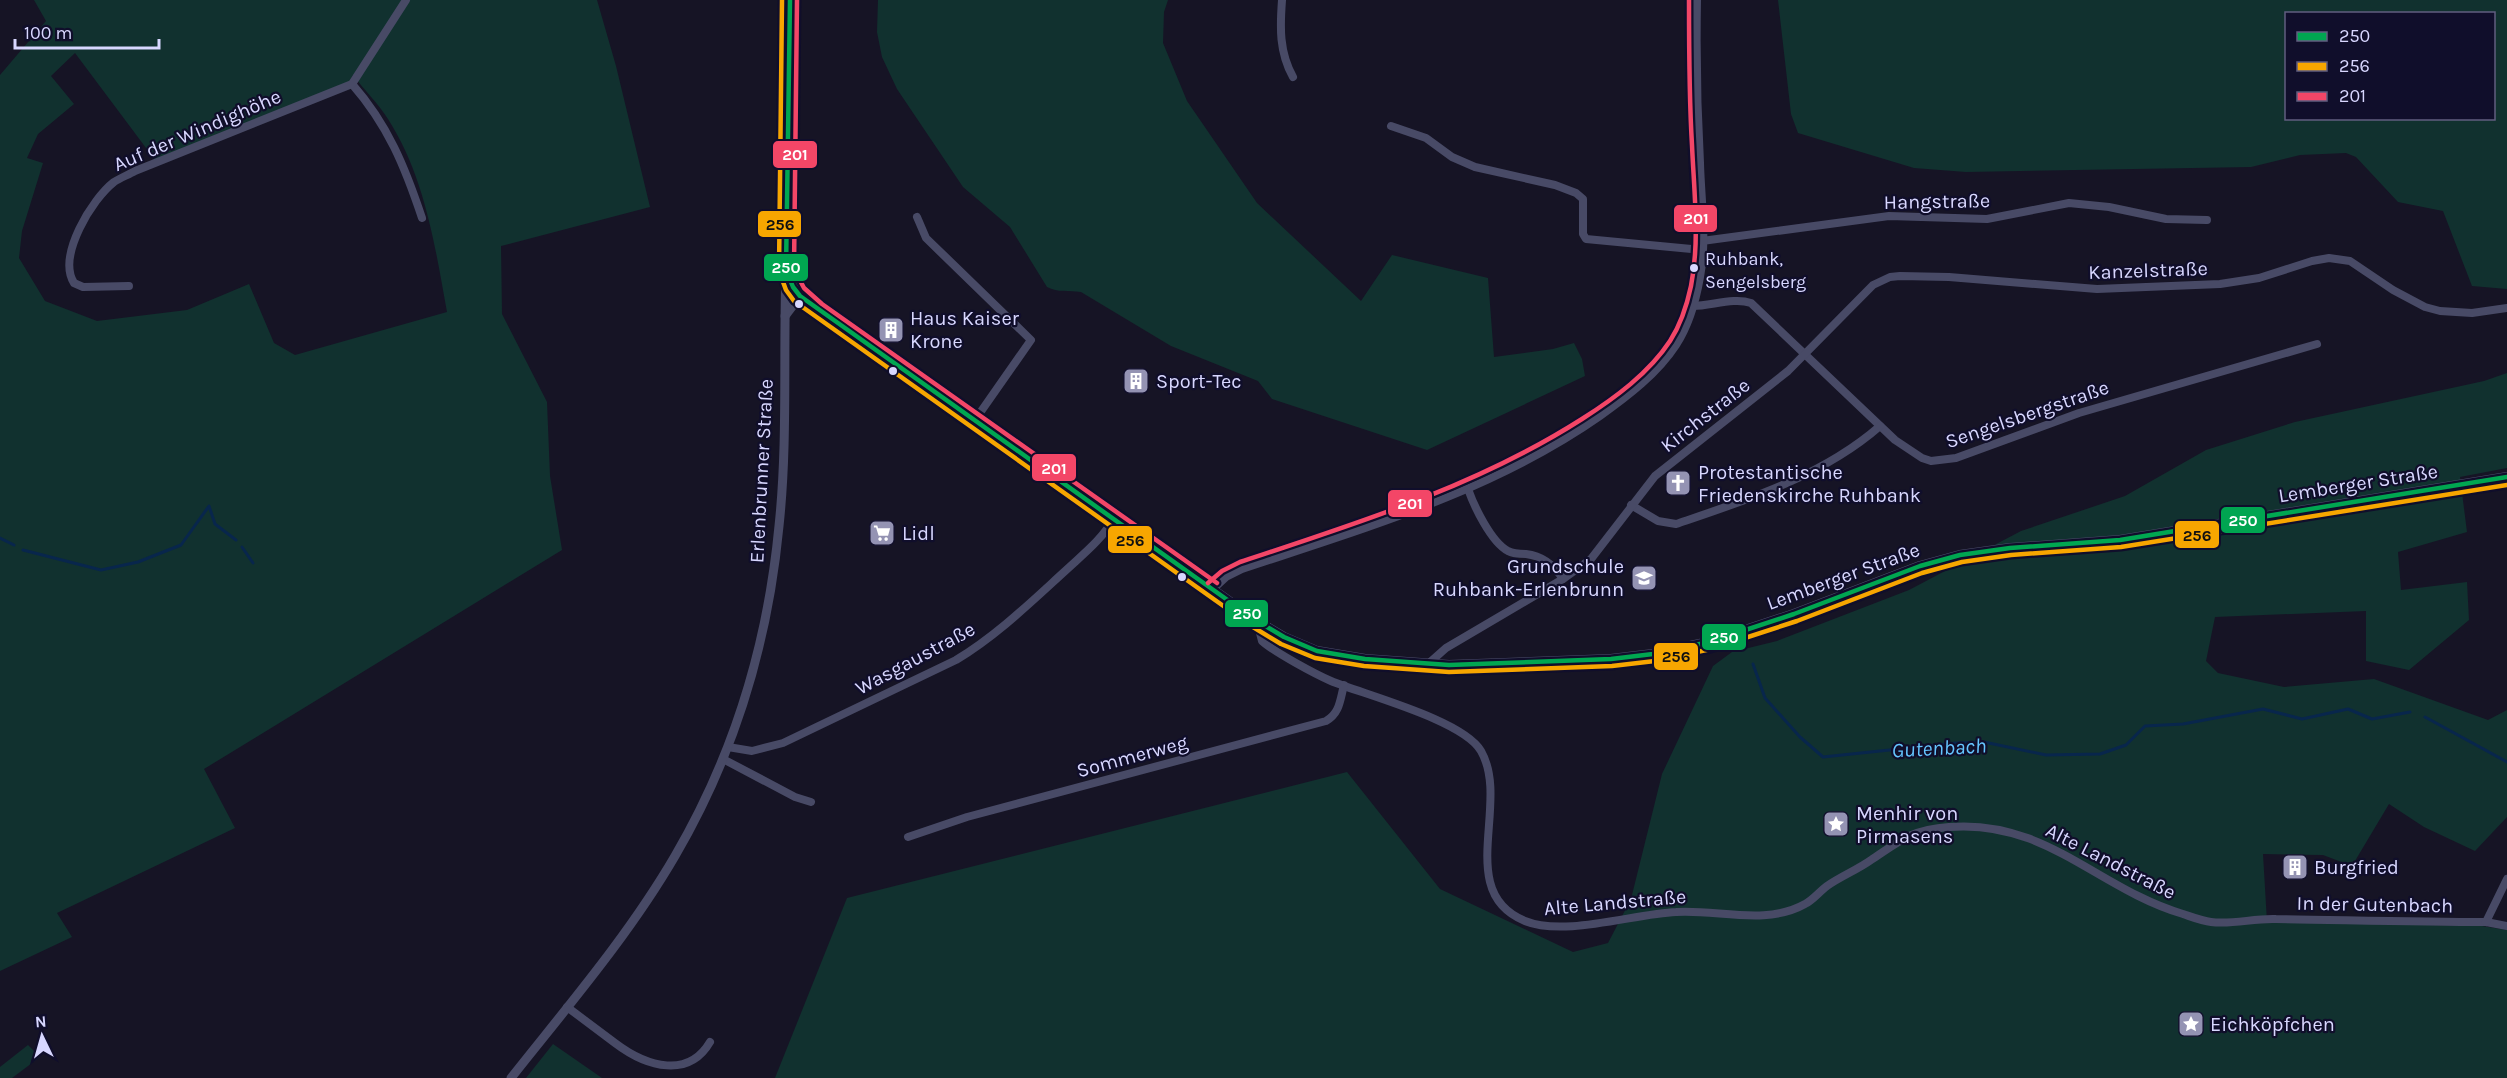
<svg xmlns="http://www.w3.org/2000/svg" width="2507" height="1078" font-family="Karla,sans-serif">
  <rect width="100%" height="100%" fill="#161425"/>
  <!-- green -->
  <g fill="#11312f" fill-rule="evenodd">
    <path d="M34,0H597L616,66L650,207L501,246L502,314L547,402L550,476L562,550L204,769L235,828L57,913L72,937L0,971V75L46,21ZM75,53L155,160L349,82L353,75C364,90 378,103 388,119C425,177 435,246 447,312L295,355L274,343L249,284L187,310L97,321L45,301L19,258L22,231L43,163L27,158L38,134L74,104L51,76Z"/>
    <path d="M878,0H1168L1164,12L1163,43L1187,101L1257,203L1361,301L1392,255L1488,278L1494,357L1553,349L1574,343L1582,359L1585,376L1427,450L1272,399L1258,381L1171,346L1081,292C1069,290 1058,293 1047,287L1010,227L963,187L897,89L882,57L877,32Z"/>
    <path d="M1778,0H2507V289L2472,286L2443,211L2398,202L2356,157L2346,153L2300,155L2251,167L1966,172L1914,168L1798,133L1791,114ZM2286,14H2494V118H2286Z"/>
    <path d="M2507,373V468L2460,477L2467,532L2398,552L2401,590L2467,582L2469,620L2409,670L2366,661V611L2215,617L2206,661L2218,673L2284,687L2374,679L2488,720L2507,710V817L2475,851L2424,827L2389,804L2352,866L2323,855L2263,854L2267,922L2482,926L2507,930V1078H775L847,898L1347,772L1440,889L1573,952L1608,943L1631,899L1662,774L1713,666L1732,652L1777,641L1909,590L2021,531L2125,496L2206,450L2295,422L2484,381Z"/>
    <path d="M553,1044L602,1078H526Z"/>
    <path d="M28,1045L40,1057L12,1078H0V1067Z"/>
  </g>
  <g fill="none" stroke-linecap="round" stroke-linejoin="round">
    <!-- stream -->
    <g stroke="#08264c" stroke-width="3">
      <path d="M0,538L14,545"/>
      <path d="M242,547L253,563"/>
      <path d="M23,550L101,570L138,562L181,545L209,506L215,524L236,540"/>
      <path d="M1753,664L1765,698L1800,737L1823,757L1956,743L1984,742L2046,755L2100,754L2126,745L2145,726L2183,724L2263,709L2302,719L2348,709L2372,719L2410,712"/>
      <path d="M2425,717L2507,762"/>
    </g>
    <!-- minor -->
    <g stroke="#484a66" stroke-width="8">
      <path d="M1282,0C1280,27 1279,52 1293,77"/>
      <path d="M352,84C388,125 405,167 422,218"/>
      <path d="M1391,126L1426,138L1452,157L1475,167L1555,185L1576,193L1583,199V234L1586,239L1702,250"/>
      <path d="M917,217L926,238L1031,340L975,420"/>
      <path d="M1702,241L1889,216L1987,219L2069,203L2109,207L2166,219L2207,220"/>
      <path d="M129,286L83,287L74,283C57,256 92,199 114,182C120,178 128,175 135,171L352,84L406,0"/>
      <path d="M1693,306C1711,306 1734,297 1751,303L1895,440L1922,458L1931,461L1956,458L2079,413L2317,344"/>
      <path d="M1468,489C1474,506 1491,542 1508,551C1513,554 1520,554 1526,554C1543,556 1554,565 1563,579"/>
      <path d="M1631,505L1658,521L1676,524C1747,500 1823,476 1880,426"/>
      <path d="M1213,589L1226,577L1242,569C1365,528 1493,491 1600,416C1628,396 1657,374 1676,345C1689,325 1696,300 1700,277C1707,241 1701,200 1700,163C1697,109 1696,55 1697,0"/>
      <path d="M1257,621L1262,641C1274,652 1315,674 1331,681C1365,695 1463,720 1481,751C1511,803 1454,892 1525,921C1564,937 1633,914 1676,912C1717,909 1766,926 1805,904C1813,900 1819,892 1827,886C1841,876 1857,870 1871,860C1901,840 1911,830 1949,827C2046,819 2098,889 2183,914C2192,917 2202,921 2211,922C2232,925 2254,918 2276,919C2346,920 2416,922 2486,922L2507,926"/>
      <path d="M1428,664L1446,648L1563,579L1591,559L1655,476L1788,371L1873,285L1890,277L1900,276L1949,277L2097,289L2220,284L2259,278L2312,261L2329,258L2350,261L2393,290L2425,307L2440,311L2472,313L2507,308"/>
      <path d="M728,747L752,751L783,743L956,660C996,636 1030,603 1064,572C1082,555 1102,540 1114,518"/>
      <path d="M723,759L795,797L811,802"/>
      <path d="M908,837L967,817L1326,721C1340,713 1340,700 1344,685"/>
      <path d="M2486,922L2507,879"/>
      <path d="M567,1007C583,1019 599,1031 615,1043C648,1068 689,1078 710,1042"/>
    </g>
    <!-- tertiary -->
    <g stroke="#484a66" stroke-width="9">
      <path d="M785,316L800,296"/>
      <path d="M511,1078C568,1006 629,935 675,856C734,755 768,642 779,526C788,442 783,356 786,272"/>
    </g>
    <!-- secondary -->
    <path stroke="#4d4e6b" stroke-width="10" d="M790,0L786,270L793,287L800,296L1257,621L1284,637L1317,651L1365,659L1449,665L1611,659L1653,654L1709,642L1794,614L1920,566L1960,555L2010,548L2120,540L2507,477"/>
    <!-- bus-1 casing -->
    <g stroke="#100e2b" stroke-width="9">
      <path id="bus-1" d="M790,0L786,270L793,287L800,296L1257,621L1284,637L1317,651L1365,659L1449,665L1611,659L1653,654L1709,642L1794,614L1920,566L1960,555L2010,548L2120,540L2507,477"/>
    </g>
    <!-- bus-2 casing -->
    <g stroke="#100e2b" stroke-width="9">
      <path id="bus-2" d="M782,0L779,271L786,290L794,301L1253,627L1281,644L1315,658L1364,666L1449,672L1612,666L1655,661L1711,649L1797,621L1922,573L1962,562L2011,555L2121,547L2507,485"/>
    </g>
    <!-- bus-3 casing -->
    <g stroke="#100e2b" stroke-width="9">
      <g id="bus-3">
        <path d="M797,0L794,269L804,288L822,304L1217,583"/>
        <path d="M1208,583L1222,571L1240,562C1358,523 1477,486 1582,419C1615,398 1649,373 1670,341C1681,324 1687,305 1691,286C1700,240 1694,192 1692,145C1689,97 1689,48 1689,0"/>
      </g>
    </g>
    <!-- bus-1 -->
    <use href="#bus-1" stroke="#00a651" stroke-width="4.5"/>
    <!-- bus-2 -->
    <use href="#bus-2" stroke="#f7a600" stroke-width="4.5"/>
    <!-- bus-3 -->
    <use href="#bus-3" stroke="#f34667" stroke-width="4.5"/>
  </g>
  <!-- icons -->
  <defs>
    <g id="building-square" transform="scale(1.35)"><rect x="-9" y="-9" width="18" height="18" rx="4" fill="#9493b3" stroke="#100e2b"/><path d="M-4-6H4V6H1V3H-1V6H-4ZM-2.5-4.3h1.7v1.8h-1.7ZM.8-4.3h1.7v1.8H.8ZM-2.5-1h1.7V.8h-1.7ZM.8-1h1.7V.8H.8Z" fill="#fff"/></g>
    <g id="church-square" transform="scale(1.35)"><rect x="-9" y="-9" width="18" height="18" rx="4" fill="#9493b3" stroke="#100e2b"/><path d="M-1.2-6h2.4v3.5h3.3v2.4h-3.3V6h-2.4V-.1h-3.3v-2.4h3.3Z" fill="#fff"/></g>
    <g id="supermarket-square" transform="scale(1.35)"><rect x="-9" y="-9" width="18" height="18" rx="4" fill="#9493b3" stroke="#100e2b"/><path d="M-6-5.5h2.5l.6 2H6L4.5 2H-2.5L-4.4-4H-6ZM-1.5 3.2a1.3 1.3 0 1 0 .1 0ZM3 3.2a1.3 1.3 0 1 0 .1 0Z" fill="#fff"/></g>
    <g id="school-square" transform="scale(1.35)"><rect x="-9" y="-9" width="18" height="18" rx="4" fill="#9493b3" stroke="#100e2b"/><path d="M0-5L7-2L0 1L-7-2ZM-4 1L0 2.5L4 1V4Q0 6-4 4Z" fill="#fff"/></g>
    <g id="sight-square" transform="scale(1.35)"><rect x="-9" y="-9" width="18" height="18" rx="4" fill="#9493b3" stroke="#100e2b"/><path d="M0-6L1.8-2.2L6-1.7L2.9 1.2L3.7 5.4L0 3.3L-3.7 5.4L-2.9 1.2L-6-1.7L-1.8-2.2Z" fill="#fff"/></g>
  </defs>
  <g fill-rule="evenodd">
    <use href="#building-square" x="891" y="330"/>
    <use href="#building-square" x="1136" y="381"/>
    <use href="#church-square" x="1678" y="483"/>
    <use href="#supermarket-square" x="882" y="533"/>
    <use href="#school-square" x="1644" y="578"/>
    <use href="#sight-square" x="1836" y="824"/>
    <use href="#building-square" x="2295" y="867"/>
    <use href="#sight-square" x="2191" y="1024"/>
  </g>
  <!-- markers -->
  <g fill="#d8d7ff" stroke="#100e2b" stroke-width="2">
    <circle cx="1694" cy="268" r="5"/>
    <circle cx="799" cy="304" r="5"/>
    <circle cx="893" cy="371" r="5"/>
    <circle cx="1182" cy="577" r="5"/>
  </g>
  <g text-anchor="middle" stroke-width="4.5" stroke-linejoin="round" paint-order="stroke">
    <!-- bus labels -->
    <g font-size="18" fill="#d8d7ff" stroke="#100e2b" text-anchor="start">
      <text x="1705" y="265">Ruhbank,<tspan x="1705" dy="23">Sengelsberg</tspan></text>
    </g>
    <!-- street labels -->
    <g font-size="20" fill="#d8d7ff" stroke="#100e2b">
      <text transform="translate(197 130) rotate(-23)" y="7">Auf der Windighöhe</text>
      <text transform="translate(1937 201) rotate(-1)" y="7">Hangstraße</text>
      <text transform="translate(2148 270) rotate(-2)" y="7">Kanzelstraße</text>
      <text transform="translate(2027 414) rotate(-19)" y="7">Sengelsbergstraße</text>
      <text transform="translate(1705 415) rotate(-38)" y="7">Kirchstraße</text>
      <text transform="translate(761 471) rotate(-87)" y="7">Erlenbrunner Straße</text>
      <text transform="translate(2358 483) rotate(-9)" y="7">Lemberger Straße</text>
      <text transform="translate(1843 576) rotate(-20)" y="7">Lemberger Straße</text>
      <text transform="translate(915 658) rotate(-28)" y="7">Wasgaustraße</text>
      <text transform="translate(1132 756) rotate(-15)" y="7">Sommerweg</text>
      <text transform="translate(2111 861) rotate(27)" y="7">Alte Landstraße</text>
      <text transform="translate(1615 902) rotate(-5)" y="7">Alte Landstraße</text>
      <text transform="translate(2375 904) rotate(1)" y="7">In der Gutenbach</text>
    </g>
    <!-- poi labels -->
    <g font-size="20" fill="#d8d7ff" stroke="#100e2b" text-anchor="start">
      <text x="910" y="325">Haus Kaiser<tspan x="910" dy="23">Krone</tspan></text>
      <text x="1156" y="388">Sport-Tec</text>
      <text x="1698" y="479">Protestantische<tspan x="1698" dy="23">Friedenskirche Ruhbank</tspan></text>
      <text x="902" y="540">Lidl</text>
      <text x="1624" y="573" text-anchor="end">Grundschule<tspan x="1624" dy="23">Ruhbank-Erlenbrunn</tspan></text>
      <text x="1856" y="820">Menhir von<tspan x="1856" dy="23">Pirmasens</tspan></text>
      <text x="2314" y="874">Burgfried</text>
      <text x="2210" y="1031">Eichköpfchen</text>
    </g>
    <!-- water labels -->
    <g font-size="21" font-style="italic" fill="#65c6ff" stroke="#100e2b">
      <text transform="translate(1939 748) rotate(-3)" y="7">Gutenbach</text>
    </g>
  </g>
  <g stroke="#100e2b" stroke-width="2">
    <rect x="772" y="140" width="46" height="29" rx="6" fill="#f34667"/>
    <rect x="1673" y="204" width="45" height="29" rx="6" fill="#f34667"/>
    <rect x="757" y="210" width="45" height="28" rx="6" fill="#f7a600"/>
    <rect x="763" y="253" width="46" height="29" rx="6" fill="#00a651"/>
    <rect x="1031" y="453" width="46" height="29" rx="6" fill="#f34667"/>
    <rect x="1387" y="489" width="46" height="29" rx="6" fill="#f34667"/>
    <rect x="2220" y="506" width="46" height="28" rx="6" fill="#00a651"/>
    <rect x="2174" y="520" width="46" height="29" rx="6" fill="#f7a600"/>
    <rect x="1107" y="525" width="46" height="29" rx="6" fill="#f7a600"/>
    <rect x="1224" y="599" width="45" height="29" rx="6" fill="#00a651"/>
    <rect x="1701" y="623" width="46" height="28" rx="6" fill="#00a651"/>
    <rect x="1653" y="642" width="46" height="29" rx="6" fill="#f7a600"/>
  </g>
  <g font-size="16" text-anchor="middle" font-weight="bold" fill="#fff">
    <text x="795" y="160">201</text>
    <text x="1696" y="224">201</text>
    <text x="786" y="273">250</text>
    <text x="1054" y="474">201</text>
    <text x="1410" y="509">201</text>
    <text x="2243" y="526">250</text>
    <text x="1247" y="619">250</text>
    <text x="1724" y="643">250</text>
  </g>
  <g font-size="16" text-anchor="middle" font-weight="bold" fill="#111">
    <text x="780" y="230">256</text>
    <text x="2197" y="541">256</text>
    <text x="1130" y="546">256</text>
    <text x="1676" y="662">256</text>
  </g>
  <!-- legend -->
  <rect x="2285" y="12" width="210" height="108" fill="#100e2b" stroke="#605e80" stroke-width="1.5"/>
  <rect x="2297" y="32" width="30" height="9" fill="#00a651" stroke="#605e80" stroke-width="1.5"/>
  <text x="2339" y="42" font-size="18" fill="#d8d7ff">250</text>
  <rect x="2297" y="62" width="30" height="9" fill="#f7a600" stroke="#605e80" stroke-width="1.5"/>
  <text x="2339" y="72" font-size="18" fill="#d8d7ff">256</text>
  <rect x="2297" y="92" width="30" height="9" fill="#f34667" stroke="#605e80" stroke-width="1.5"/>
  <text x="2339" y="102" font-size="18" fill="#d8d7ff">201</text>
  <!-- north arrow -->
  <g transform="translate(42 1036) rotate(355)" stroke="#100e2b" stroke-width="4.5" paint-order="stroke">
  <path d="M0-4.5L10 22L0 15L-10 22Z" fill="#d8d7ff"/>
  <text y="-9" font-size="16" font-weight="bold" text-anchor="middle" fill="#d8d7ff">N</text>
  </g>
  <!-- scale -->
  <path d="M15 39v9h144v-9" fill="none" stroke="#d8d7ff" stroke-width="3"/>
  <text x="24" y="39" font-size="18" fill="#d8d7ff" stroke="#100e2b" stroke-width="4.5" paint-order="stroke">100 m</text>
</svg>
